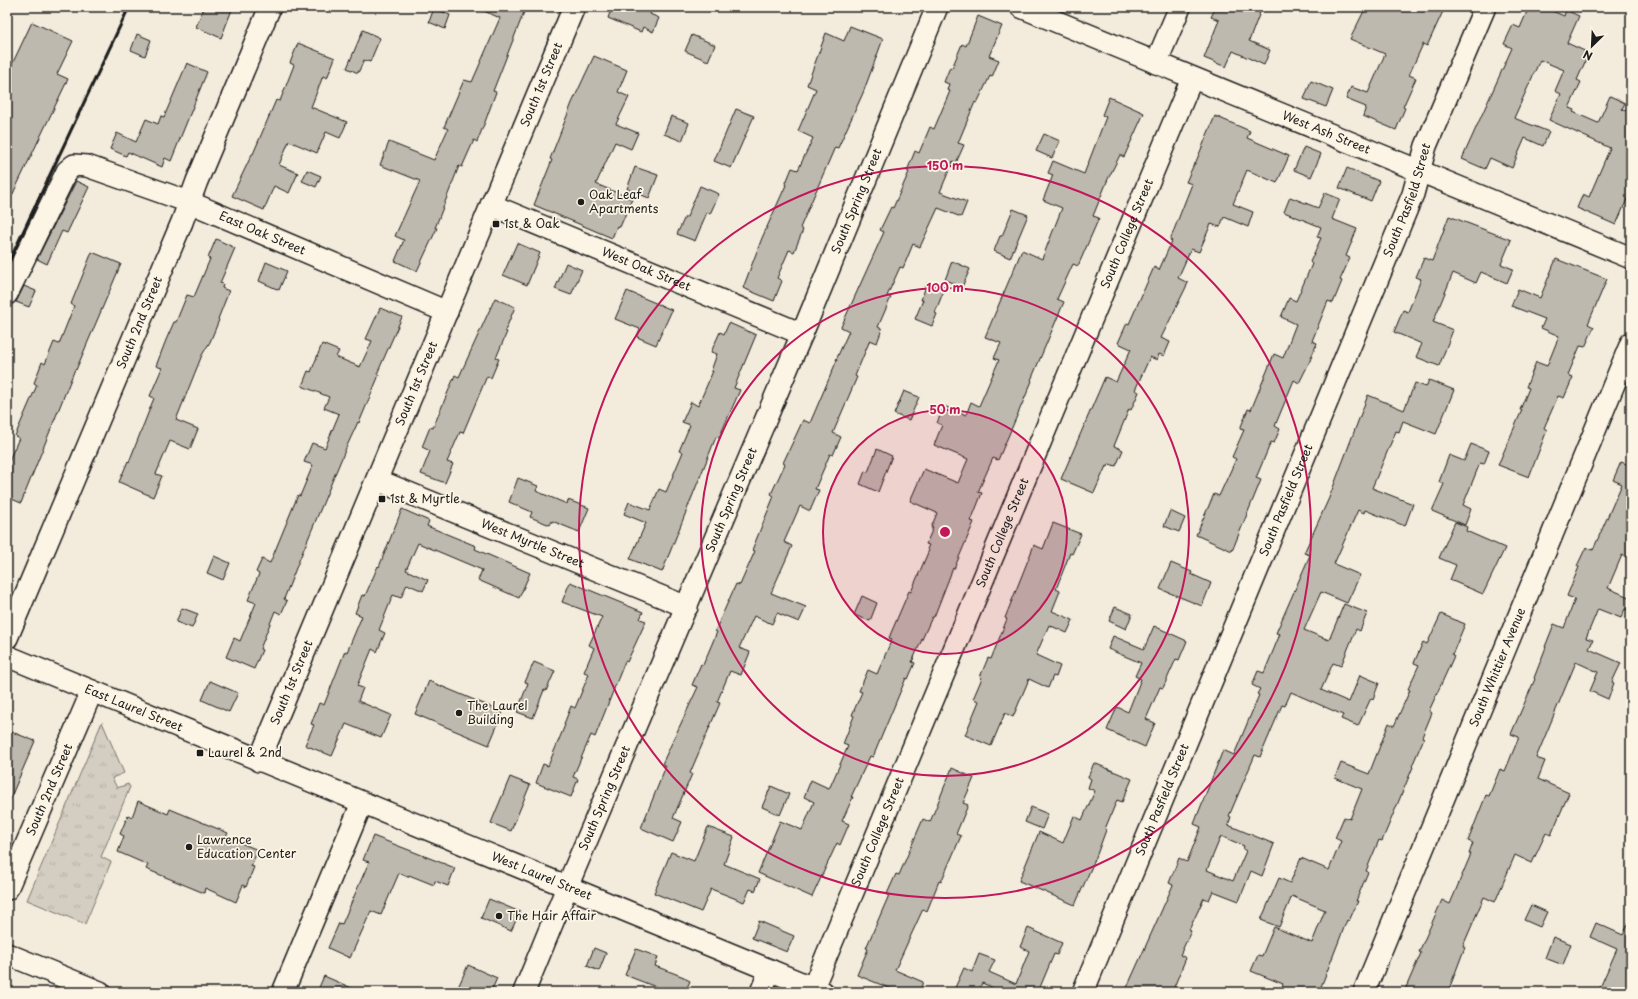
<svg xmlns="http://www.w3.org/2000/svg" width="1638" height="999" font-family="'Playpen Sans',sans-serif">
  <defs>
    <pattern id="grass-tufts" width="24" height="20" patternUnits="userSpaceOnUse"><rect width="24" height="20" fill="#d3cec1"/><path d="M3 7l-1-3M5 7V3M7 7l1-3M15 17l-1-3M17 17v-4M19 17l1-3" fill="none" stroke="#b5b0a5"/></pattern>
  </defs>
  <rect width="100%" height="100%" fill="#f3ecdd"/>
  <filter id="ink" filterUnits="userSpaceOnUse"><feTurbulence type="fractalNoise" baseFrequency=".025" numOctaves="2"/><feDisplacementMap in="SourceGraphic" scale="8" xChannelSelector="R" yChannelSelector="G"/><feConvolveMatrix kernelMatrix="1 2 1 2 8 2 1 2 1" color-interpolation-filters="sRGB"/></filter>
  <g filter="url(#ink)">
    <!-- grass -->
    <path fill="url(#grass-tufts)" stroke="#78756e" d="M102,722L124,773L112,778L117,788L128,784L130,787L101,857L111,862L85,924L27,900Z"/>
    <!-- building -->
    <g fill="#beb9ae" stroke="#1c1c1c" fill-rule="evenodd">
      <path d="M204,7H233L221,38L196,27Z"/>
      <path d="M475,7H526L493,91L496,92L485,122L477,142L474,140L462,167L459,166L435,228H437L417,271L395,261L404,240L395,236L420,181L380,165L389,142L434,160L448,129L444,127L464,80L472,82L500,18Z"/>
      <path d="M612,7H653L650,14L659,18L653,32L643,27L641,32L608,18Z"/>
      <path d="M1216,7H1262L1249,41L1270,50L1264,65L1233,51L1226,67L1204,58L1219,20L1211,17Z"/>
      <path d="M1366,7H1445L1427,46L1423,44L1409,75L1416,78L1403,107L1405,108L1396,130L1363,116L1366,107L1346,99L1351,87L1368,93L1385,54L1350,39Z"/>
      <path d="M1529,7H1543L1564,16L1566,10L1579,16L1567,43L1589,53L1577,80L1581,82L1569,108L1574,110L1573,112L1598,123L1610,96L1625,103L1622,109L1631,113V193L1628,200L1627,199L1616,225L1577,208L1583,194L1589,197L1610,148L1549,120L1561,94L1555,91L1564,70L1540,60L1514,118L1549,132L1543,146L1525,138L1512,168L1490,158L1485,169L1462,159L1512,48L1504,44L1513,25L1520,28Z"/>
      <path d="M434,8L450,15L445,29L429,22Z"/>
      <path d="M978,16L1002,26L989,56L999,60L992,77L990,76L977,103L975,102L958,143L964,145L956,163L953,161L940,192L967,202L961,217L938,208L920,247L913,244L903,268L900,267L887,296L891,297L878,327L882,329L877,343L870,340L855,376L857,377L833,433L841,437L833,455L830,454L815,489L819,490L810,511L800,506L784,542L792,546L771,593L806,607L799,622L777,613L772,624L754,616L739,648L750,652L741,675L730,671L717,702L720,703L690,773L692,774L673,818L682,822L673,842L641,828L666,766L662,764L698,687L692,685L701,664L703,665L717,632L715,631L736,584L740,585L755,551L752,550L774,496L771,494L785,464L783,463L803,420L810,423L837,360H836L849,331L841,327L884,232L880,230L891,207L893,208L909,172L907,171L915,151L919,153L930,127L934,129L950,91L947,90L949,84L944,82L950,67L952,68L962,44L966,46Z"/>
      <path d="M32,22L73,41L57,74L68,79L7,206V75Z"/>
      <path d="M850,26L883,39L863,93L838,148L835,147L800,228L803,230L794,252L789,250L777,278L782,281L774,301L743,288L762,238L786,185H785L792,168L798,170L813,138L798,131L816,89L807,85L826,33L844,41Z"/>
      <path d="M363,30L380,38L370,62L364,60L358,73L347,68Z"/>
      <path d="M137,34L151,40L145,56L131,50Z"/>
      <path d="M692,35L715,45L708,61L685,51Z"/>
      <path d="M298,43L335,58L327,78L323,76L311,107L347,122L340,138L326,132L317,153L289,141L279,165L298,173L289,193L274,186L264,210L232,196L252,154H253L276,100L280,101L294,65L290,63Z"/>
      <path d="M594,56L627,70L618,92L629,97L616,124L638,133L631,149L615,142L596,184L632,199L620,227L617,226L612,238L534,205L552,160L550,159L572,103Z"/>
      <path d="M187,63L207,72L171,161L165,158L162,167L128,152L126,156L110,149L117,133L136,142L146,119L158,124L161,116L164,117Z"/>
      <path d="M1311,81L1333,90L1326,107L1304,99Z"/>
      <path d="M1109,97L1144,113L1124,157L1120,155L1108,179L1093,216L1099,218L1078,266L1073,264L1057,299L1064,302L1031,380L1032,381L998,460L993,458L978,492L982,493L971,521L974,522L954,569L953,568L934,617H932L912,662L915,663L908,679L906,678L873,757L870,756L851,797H853L842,821L849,824L840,845L837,843L812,897L758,873L780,821L802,830L814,802L804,797L811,780L828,788L830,787L848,746L843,744L854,716L852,715L862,692L859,691L868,670L877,674L892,639L889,638L891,633L909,591L911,592L929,550L927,549L929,545L926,544L933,528H931L937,513L910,501L924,469L958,483L968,459L934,445L942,425L937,423L944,406L966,415L971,402L979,406L999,360L994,358L1001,343L985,337L1022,250L1042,259L1062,208L1043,200L1053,175L1048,173L1053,161L1084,174L1106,117L1102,115Z"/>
      <path d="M736,109L754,116L731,168L714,161Z"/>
      <path d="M671,116L689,123L682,141L664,134Z"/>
      <path d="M1215,116L1250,131L1247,138L1289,156L1277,183L1247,170L1233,204L1253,212L1248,227L1224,217L1220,227L1211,224L1199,252L1191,249L1178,278L1188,283L1161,338L1170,342L1164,356L1159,354L1157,360L1150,357L1135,390L1139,392L1131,410L1129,409L1114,446L1123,450L1116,466L1109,464L1108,467L1106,466L1094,493L1061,479L1105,377L1116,382L1131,349L1118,343L1127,323L1129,324L1154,267L1159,270L1172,241L1170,240L1192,184L1186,182L1194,164H1195Z"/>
      <path d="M1044,134L1060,141L1052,158L1036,151Z"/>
      <path d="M1304,147L1321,154L1311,177L1294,170Z"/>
      <path d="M635,167L658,175L649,198L627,189Z"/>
      <path d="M1347,168L1379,181L1371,201L1339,188Z"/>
      <path d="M307,170L321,176L316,187L302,181Z"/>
      <path d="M76,181L89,187L67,233L62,231L47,264L37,259Z"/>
      <path d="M700,186L719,194L710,214L707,212L695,241L677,234L685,217H687Z"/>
      <path d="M1325,193L1340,199L1332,219L1357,229L1346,256L1350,258L1340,280L1342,281L1333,303L1328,301L1312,341L1317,343L1309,363L1299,383L1294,380L1277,421L1275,426L1280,429L1274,443L1271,442L1256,478L1261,480L1232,551L1196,535L1214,494L1219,496L1236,459L1232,457L1244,430L1240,429L1248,409L1251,410L1274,354L1283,358L1296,324L1281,317L1289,298L1296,301L1312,264L1310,262L1321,238L1317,237L1321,227L1284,212L1290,197L1318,208Z"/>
      <path d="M1013,209L1028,215L1010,258L994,251L1000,236H1002Z"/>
      <path d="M1449,216L1511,240L1501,264L1513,269L1507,283L1481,272L1476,283L1453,273L1433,322L1453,330L1439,366L1416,357L1422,344L1394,332L1403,310L1408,312L1421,279L1416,277L1424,258L1432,261Z"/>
      <path d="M216,239L235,248L220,283L223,284L222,288L229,291L218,319L219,320L210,342L202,355L176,420L198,429L190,449L170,441L156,474L162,476L153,497L119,482L128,461L129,462L154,398L150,396L162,368L156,366L166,340L174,322H176L187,295L194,297L210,259L208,258Z"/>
      <path d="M517,243L540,253L527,285L503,275Z"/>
      <path d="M92,252L121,264L76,370L75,369L21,503L7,497V465L19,438L15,436L37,385L34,383L42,362L45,364L54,342L59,344L74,306L71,304Z"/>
      <path d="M1556,259L1607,279L1588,324L1594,327L1585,347L1580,346L1568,375L1573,377L1564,398L1558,396L1544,428L1547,430L1529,477L1498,465L1522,410H1520L1529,388L1526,387L1536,362L1547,366L1559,336L1541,328L1545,319L1511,306L1518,289L1540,298Z"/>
      <path d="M952,261L970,269L962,287L945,280Z"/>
      <path d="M266,262L287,271L279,290L259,281Z"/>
      <path d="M566,263L582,270L571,295L555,289Z"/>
      <path d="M927,283L944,290L935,313L937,314L932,326L915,319L923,300H921Z"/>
      <path d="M24,286L36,291L29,307L16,302Z"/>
      <path d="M627,291L672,310L656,345L637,337L640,329L615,319Z"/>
      <path d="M495,298L515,307L505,331L507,332L496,358L499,359L491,378L487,376L463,433L460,432L447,462L453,464L445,483L421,474L430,451L422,447L430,427L433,428L455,375L459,377Z"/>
      <path d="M380,308L402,317L377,374L379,375L359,423L358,422L346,448L298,563L284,599L287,601L281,614L275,611L260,649L262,650L254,669L226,657L234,638L240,641L256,603L248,600L259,574L256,572L262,559L270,563L298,495L300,496L313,465L304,462L312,443L325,448L339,414L324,408L329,397L302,386L308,371L311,372L322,344L339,351L336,357L360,367L372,341L366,339Z"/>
      <path d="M729,323L756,335L734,388L740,390L719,438L716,437L662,572L630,559L646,523L624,514L629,502L650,510L659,489L666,492L683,452L679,451L690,425L682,422L691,402L698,406L713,371H711L717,354L711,352L720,332L724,334Z"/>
      <path d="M1429,380L1454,390L1436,434L1403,421L1399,432L1396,431L1372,488L1413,504L1405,526L1365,510L1364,513L1358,510L1334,564L1360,575L1347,603L1321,592L1304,630L1329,640L1344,604L1367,613L1360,631L1356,629L1341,666L1333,663L1321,690L1349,702L1360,675L1379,683L1373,699L1371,698L1358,726L1341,719L1343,715L1291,692L1285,706L1282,705L1260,757L1255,755L1229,816L1231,817L1228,825L1274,844L1262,876L1251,871L1239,901L1213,891L1209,900L1204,898L1189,930L1191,931L1180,955L1186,958L1172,992H1125L1173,885L1169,883L1179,858L1187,862L1201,827L1194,824L1223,750L1234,755L1259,695L1257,694L1260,689L1252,685L1258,671L1264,673L1280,634L1276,633L1310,555L1304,553L1329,498L1368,395L1404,410L1415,383L1426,387ZM1221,836L1244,846L1243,849L1246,851L1233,881L1207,870Z"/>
      <path d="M904,391L919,397L909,420L894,414Z"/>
      <path d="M1471,444L1489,451L1484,464L1480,463L1463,505L1471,509L1465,525L1432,511L1444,484L1439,482L1449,455L1464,461Z"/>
      <path d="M877,449L892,456L878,492L860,484L865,471L868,472Z"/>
      <path d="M1621,462L1630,465L1631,464V559L1622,555L1608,588L1631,598V611L1625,609L1621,618L1598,609L1586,638L1593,640L1589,649L1621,663L1612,682L1614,683L1608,699L1590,691L1598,672L1576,662L1536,758L1545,761L1538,779L1569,793L1551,835L1546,833L1532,863L1515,855L1495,902L1484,897L1463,946L1465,947L1448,992H1404L1421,953L1419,952L1442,900L1450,904L1471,854H1469L1473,843L1468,841L1486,795L1489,796L1500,769L1505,771L1519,737L1511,734L1535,679L1534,678L1546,647H1545L1554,624L1564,628L1575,599L1567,596L1579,567L1577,566L1586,547L1593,550L1622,484L1613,480Z"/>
      <path d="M518,478L538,486L536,491L567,504L568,500L589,508L579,532L552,521L550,525L530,517L532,512L509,502Z"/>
      <path d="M402,509L429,521L427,526L476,546L475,549L530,573L519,598L478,580L482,570L418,543L406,570L428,580L423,591L407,584L401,598L393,595L379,630L385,633L377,652L372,649L357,686L363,688L358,701L391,715L381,738L346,724L332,756L305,745L314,725L311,724L319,703L324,705L345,651L347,652L362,616L355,613L362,595L365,596L378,566L379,567Z"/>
      <path d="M1170,511L1185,518L1179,532L1164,526Z"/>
      <path d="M1455,522L1467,527L1466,531L1505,548L1483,594L1450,580L1456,565L1439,558Z"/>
      <path d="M1053,523L1081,534L1072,554L1070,553L1056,589L1060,591L1052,611L1073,620L1067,633L1049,625L1036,655L1060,666L1056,677L1053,676L1048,688L1029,679L1013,717L1005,713L991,746L965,735L979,701L973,699L982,678L980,677L988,658L991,659L1007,619L1005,618L1034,545L1043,549Z"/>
      <path d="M214,556L230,563L223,580L207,573Z"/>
      <path d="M1171,563L1192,572L1191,574L1211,583L1202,606L1160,589Z"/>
      <path d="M570,582L643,612L640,619L646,621L627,662L625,661L595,737L591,735L573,777L578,779L571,797L536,783L543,764L548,766L565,725L564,724L571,706L575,708L589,674L584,672L594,648L589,645L602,617L562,602Z"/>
      <path d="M862,596L877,603L870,621L854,615Z"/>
      <path d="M1115,607L1132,614L1126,629L1109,621Z"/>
      <path d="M182,608L198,614L192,628L176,622Z"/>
      <path d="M1441,614L1465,624L1452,655L1454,656L1429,711L1432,713L1422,737L1424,738L1412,766L1413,767L1382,841L1379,840L1366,871L1368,872L1356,901H1358L1349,921L1347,920L1319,992H1280L1283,984L1251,971L1258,955L1262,956L1274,927L1312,943L1325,910L1292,896L1279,927L1261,920L1279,878L1290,883L1301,858L1329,870L1341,841L1335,838L1344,817L1350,819L1362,789L1335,778L1341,763L1369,774L1389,723L1394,726L1410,690L1408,689L1419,665L1414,663L1423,642L1427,644Z"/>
      <path d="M1154,626L1187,641L1179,660L1176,659L1163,688L1160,687L1146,719L1155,723L1145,747L1107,730L1117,707L1128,712L1141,679L1135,676L1141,663L1108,649L1113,636L1144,649Z"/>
      <path d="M534,662L555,671L546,691L544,690L533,718L517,712L528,683L525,682Z"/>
      <path d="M210,681L238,693L229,712L202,700Z"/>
      <path d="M429,681L503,712L489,745L415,714Z"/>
      <path d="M7,730L35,741L7,806Z"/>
      <path d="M1094,763L1132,779L1122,802L1117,800L1105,829L1106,830L1096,857L1075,905L1019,881L1039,832L1063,843L1074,816L1082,820L1095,791L1088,788L1091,779L1088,777Z"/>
      <path d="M952,768L974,778L963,803L968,805L956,834L961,836L941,882L939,881L927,911L923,909L895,970L923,982L919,992H899L857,975L868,949L866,948L889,895L887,894L896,874L899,875L923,819L930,822Z"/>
      <path d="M510,777L530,785L511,831L491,823Z"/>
      <path d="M771,786L789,794L780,815L762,807Z"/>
      <path d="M138,801L168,814L170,809L228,833L226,837L258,850L251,866L254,867L246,887L243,885L236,902L205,888L204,893L146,869L148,865L118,852L124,836L120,834L128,815L132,817Z"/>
      <path d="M1031,807L1048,814L1042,829L1025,822Z"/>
      <path d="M708,827L734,837L724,864L760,879L755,891L750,889L744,902L711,889L701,912L654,893L671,852L694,861Z"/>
      <path d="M373,836L455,868L448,886L435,881L434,885L409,875L408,877L399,873L381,915L371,911L350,958L328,948L339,923L342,924L369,862L363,860Z"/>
      <path d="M489,899L520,912L511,931L481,918Z"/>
      <path d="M1531,905L1547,912L1540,927L1524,920Z"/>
      <path d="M1631,918V992H1598L1617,949L1590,937L1596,923L1623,935Z"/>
      <path d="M759,921L794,936L787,952L752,938Z"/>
      <path d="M1028,928L1062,943L1057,955L1054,954L1038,992H1003L982,983L978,992H953L964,968L972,972L979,954L995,960L989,972L1016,984L1029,951L1020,947Z"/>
      <path d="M1553,937L1571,944L1563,965L1545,958Z"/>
      <path d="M594,948L606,953L599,971L587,966Z"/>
      <path d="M636,949L658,957L655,966L684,977V978L690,981L685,992H655L656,987L625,975Z"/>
      <path d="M468,965L497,978L491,992H456Z"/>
      <path d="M324,976L361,992H317Z"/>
    </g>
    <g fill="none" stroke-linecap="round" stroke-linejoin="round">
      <!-- minor casing -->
      <g stroke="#1c1c1c" stroke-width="24">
        <g id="minor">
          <path id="s1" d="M1021,7L1631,258"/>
          <path d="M1156,63L1180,7"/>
          <path id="s2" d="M491,205L802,334"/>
          <path id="s3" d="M7,294L67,171L74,165L87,166L189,202L447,312"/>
          <path id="s4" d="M377,480L687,607"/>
          <path id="s5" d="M7,638L182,222L197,181L270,7"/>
          <path id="s6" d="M7,656L823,992"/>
          <path id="s7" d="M259,761L574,7"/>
          <path id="s8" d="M7,889L92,691"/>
          <path d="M7,954L100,992"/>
          <path id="s9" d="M813,988L1192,78"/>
          <path d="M283,992L362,803"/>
          <path id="s10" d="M524,992L575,868L802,334L937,7"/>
          <path d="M761,992L770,970"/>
          <path id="s11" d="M1083,992L1413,194L1426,146L1485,7"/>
          <path id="s12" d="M1364,992L1631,343"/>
        </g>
      </g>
      <!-- minor -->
      <use href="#minor" stroke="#fcf5e5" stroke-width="21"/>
      <!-- rail -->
      <path stroke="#1c1c1c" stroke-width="3" d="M7,266L129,7"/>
    </g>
  </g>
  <!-- distance rings -->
  <circle cx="945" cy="532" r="122" fill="#c2185b" fill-opacity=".12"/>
  <g fill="none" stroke="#c2185b" stroke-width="2">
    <circle cx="945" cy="532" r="122"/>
    <circle cx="945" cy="532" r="244"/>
    <circle cx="945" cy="532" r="366"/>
  </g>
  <!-- markers -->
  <g fill="#1c1c1c" stroke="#fcf5e5" stroke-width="1.5">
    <circle cx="581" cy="202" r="4"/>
    <rect x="492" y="220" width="8" height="8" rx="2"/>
    <rect x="378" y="495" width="8" height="8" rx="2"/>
    <circle cx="459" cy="713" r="4"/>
    <rect x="196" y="749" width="8" height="8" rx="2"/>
    <circle cx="189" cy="847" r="4"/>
    <circle cx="499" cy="916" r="4"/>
  </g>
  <g text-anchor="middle" stroke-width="3.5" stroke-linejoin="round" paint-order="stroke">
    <!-- street labels -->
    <g font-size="12" fill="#1c1c1c" stroke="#fcf5e5">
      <text dy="4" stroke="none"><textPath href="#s7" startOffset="733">South 1st Street</textPath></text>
      <text dy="4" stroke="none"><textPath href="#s1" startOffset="330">West Ash Street</textPath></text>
      <text dy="4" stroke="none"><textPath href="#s11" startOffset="856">South Pasfield Street</textPath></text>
      <text dy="4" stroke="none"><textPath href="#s10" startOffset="858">South Spring Street</textPath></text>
      <text dy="4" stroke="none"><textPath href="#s3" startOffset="347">East Oak Street</textPath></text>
      <text dy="4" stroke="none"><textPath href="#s9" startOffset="817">South College Street</textPath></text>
      <text dy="4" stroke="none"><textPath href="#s2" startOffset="168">West Oak Street</textPath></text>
      <text dy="4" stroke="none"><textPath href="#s5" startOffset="342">South 2nd Street</textPath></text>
      <text dy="4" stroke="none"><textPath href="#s7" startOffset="409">South 1st Street</textPath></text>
      <text dy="4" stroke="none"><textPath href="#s10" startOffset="534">South Spring Street</textPath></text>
      <text dy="4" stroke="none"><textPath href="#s11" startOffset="532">South Pasfield Street</textPath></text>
      <text dy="4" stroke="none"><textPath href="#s9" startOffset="493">South College Street</textPath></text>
      <text dy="4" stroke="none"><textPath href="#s4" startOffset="168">West Myrtle Street</textPath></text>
      <text dy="4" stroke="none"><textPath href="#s12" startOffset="351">South Whittier Avenue</textPath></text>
      <text dy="4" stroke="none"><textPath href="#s7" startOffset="85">South 1st Street</textPath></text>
      <text dy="4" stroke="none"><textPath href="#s6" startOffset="137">East Laurel Street</textPath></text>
      <text dy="4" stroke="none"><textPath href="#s8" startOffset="108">South 2nd Street</textPath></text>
      <text dy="4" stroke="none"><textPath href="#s10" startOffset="210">South Spring Street</textPath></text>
      <text dy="4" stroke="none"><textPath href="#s11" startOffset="208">South Pasfield Street</textPath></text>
      <text dy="4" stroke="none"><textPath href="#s9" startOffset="169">South College Street</textPath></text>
      <text dy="4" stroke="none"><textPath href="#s6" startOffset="578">West Laurel Street</textPath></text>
    </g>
    <!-- poi labels -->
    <g font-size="12" fill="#1c1c1c" stroke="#fcf5e5" text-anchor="start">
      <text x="589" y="199">Oak Leaf<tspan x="589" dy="14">Apartments</tspan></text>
      <text x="504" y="228">1st &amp; Oak</text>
      <text x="390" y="503">1st &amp; Myrtle</text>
      <text x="467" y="710">The Laurel<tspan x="467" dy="14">Building</tspan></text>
      <text x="208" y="757">Laurel &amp; 2nd</text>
      <text x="197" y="844">Lawrence<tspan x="197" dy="14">Education Center</tspan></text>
      <text x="507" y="920">The Hair Affair</text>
    </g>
  </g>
  <circle cx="945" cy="532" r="6" fill="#c2185b" stroke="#fcf5e5" stroke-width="2"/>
  <g font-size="12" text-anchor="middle" font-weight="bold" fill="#c2185b" stroke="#fcf5e5" stroke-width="3.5" stroke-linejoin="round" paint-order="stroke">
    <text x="945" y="170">150 m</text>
    <text x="945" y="292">100 m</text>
    <text x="945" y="414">50 m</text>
  </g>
  <!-- margin -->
  <rect width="1638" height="999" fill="none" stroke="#fcf5e5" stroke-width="24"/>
  <rect x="12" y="12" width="1614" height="975" fill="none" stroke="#1c1c1c" stroke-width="1.5" filter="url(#ink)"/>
  <!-- north arrow -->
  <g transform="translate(1592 46) rotate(204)" stroke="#fcf5e5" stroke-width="3" paint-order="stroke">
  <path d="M0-3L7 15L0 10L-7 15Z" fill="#1c1c1c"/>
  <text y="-6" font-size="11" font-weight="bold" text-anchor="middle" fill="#1c1c1c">N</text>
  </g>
</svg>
